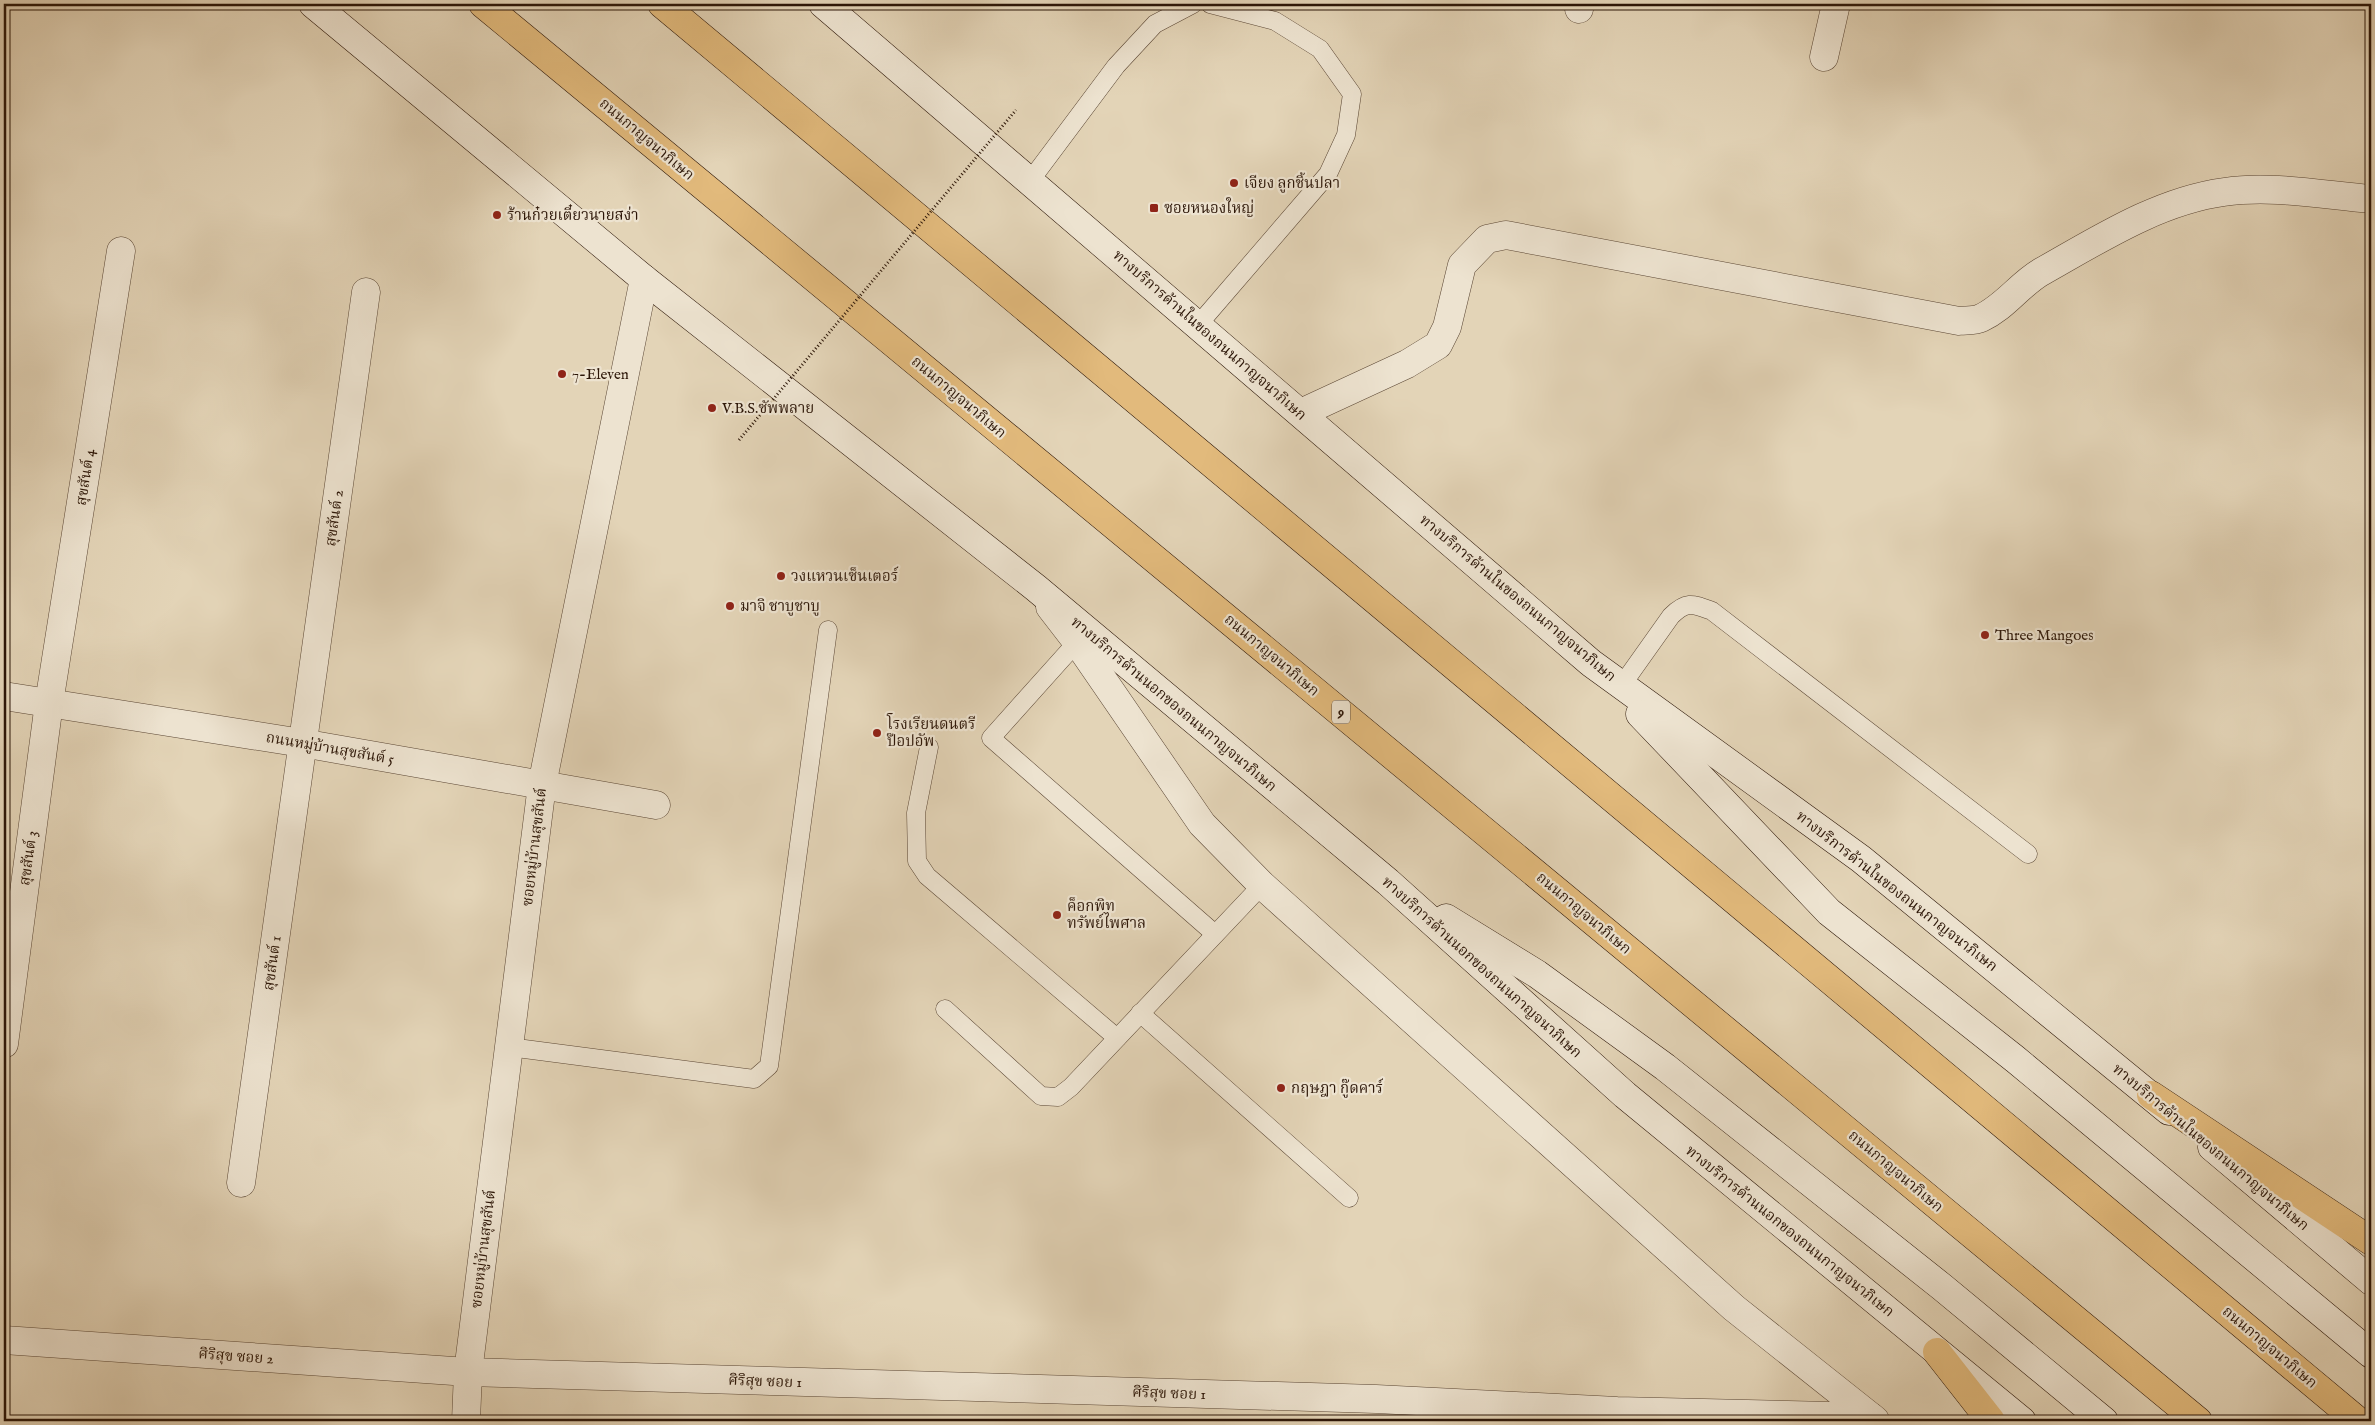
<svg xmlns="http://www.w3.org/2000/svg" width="2375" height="1425" font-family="'IM FELL English','Noto Serif Thai',serif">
  <rect width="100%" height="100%" fill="#e3d4b7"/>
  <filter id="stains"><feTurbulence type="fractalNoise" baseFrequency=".004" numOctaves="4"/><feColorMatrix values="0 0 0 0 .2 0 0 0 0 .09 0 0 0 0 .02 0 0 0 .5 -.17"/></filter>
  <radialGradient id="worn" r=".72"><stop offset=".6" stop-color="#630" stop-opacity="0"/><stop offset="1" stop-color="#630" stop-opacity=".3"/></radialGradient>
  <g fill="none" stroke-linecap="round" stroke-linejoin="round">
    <!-- service casing -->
    <g stroke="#5a4634" stroke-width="19">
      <g id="service">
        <path d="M1030,181L1116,66L1155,24L1193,4"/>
        <path d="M1198,325L1328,174L1346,135L1352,94L1320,49L1275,21L1210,4"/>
        <path d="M1077,642L991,738L1215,934"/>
        <path d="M1622,685L1671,616C1687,600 1693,604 1712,611L2028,854"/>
        <path d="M929,747L916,813L917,861L927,876L1117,1038"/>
        <path d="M945,1009L1041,1096L1058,1097L1071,1087L1262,885"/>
        <path d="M1140,1013L1349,1198"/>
        <path d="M509,1047L754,1079L769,1066L828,630"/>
      </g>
    </g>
    <!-- minor casing -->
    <g stroke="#5a4634" stroke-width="29">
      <g id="minor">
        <path d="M1579,9L1580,4"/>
        <path d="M1824,57L1836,4"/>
        <path d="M1301,413L1407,364L1438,345L1447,327L1462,265L1487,239L1506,235L1959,321C1966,320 1975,321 1981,318C2005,307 2019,285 2041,272C2098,240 2158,201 2224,192C2272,185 2323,195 2371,199"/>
        <path d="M1050,607L1077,642L1202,824L1262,885L1734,1308L1875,1420"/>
        <path d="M4,696L302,743L656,805"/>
        <path d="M4,1044L49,703L121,251"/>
        <path d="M241,1183L366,292"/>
        <path d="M4,1340L468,1372L1376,1399L1617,1411L1871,1417"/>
        <path d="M466,1421L468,1372L542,785L644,279"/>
      </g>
    </g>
    <!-- secondary casing -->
    <g stroke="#2c1608" stroke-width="29">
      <g id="secondary">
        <path d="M313,4L644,279L1036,588L1388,882L1625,1095L2022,1421"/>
        <path d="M823,4L1591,663L1861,859L2169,1111"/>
        <path d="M1640,714L1829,912L2015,1059L2371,1354"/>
        <path d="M1446,918L1537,974L1665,1067L1942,1287L2104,1421"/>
        <path d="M2212,1147L2371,1281"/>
      </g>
    </g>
    <!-- primary casing -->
    <g stroke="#2c1608" stroke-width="29">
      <g id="primary">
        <path d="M2151,1095L2371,1241"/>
        <path d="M1937,1352L1991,1421"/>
      </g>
    </g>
    <!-- trunk casing -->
    <g stroke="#2c1608" stroke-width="29">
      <g id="trunk">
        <path d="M483,4L2198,1421"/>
        <path d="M662,4L2358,1421"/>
      </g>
    </g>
    <!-- service -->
    <use href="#service" stroke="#ede3d0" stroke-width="18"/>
    <!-- minor -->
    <use href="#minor" stroke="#ede3d0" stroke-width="28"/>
    <!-- secondary -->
    <use href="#secondary" stroke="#ede3d0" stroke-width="28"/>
    <!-- primary -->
    <use href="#primary" stroke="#e2ba7c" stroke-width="28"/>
    <!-- trunk -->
    <use href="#trunk" stroke="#e2ba7c" stroke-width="28"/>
    <!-- path-bridge -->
    <path stroke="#2c1608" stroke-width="3" stroke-dasharray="1 2.5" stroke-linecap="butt" d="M739,440L1016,110"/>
  </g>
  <!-- markers -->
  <g fill="#8f2418" stroke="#ede3d0" stroke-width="2">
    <circle cx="1234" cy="183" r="5"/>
    <rect x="1149" y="203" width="10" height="10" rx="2.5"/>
    <circle cx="497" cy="215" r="5"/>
    <circle cx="562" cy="374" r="5"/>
    <circle cx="712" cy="408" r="5"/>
    <circle cx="781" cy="576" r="5"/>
    <circle cx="730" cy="606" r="5"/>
    <circle cx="1985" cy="635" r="5"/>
    <circle cx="877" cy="733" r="5"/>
    <circle cx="1057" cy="915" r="5"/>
    <circle cx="1281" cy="1088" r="5"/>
  </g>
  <g text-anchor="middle" stroke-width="4.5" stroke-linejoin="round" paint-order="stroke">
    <!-- shield labels -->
    <rect fill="#ede3d0" stroke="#665444" stroke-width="1" x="1332" y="700.5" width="18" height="23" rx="4"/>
    <g font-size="14" font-weight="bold" fill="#2c1608">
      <text x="1341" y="717">9</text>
    </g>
    <!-- street labels -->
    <g font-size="15" fill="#2c1608" stroke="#ede3d0">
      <text transform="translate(647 139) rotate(40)" y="5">ถนนกาญจนาภิเษก</text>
      <text transform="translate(1210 335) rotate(41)" y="5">ทางบริการด้านในของถนนกาญจนาภิเษก</text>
      <text transform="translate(959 397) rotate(40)" y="5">ถนนกาญจนาภิเษก</text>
      <text transform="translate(85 477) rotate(-81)" y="5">สุขสันต์ 4</text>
      <text transform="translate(334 518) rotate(-82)" y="5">สุขสันต์ 2</text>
      <text transform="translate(1518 598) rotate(40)" y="5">ทางบริการด้านในของถนนกาญจนาภิเษก</text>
      <text transform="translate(1272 655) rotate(40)" y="5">ถนนกาญจนาภิเษก</text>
      <text transform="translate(1174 704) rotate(40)" y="5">ทางบริการด้านนอกของถนนกาญจนาภิเษก</text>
      <text transform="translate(330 748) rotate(10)" y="5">ถนนหมู่บ้านสุขสันต์ 5</text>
      <text transform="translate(534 847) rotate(-83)" y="5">ซอยหมู่บ้านสุขสันต์</text>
      <text transform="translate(28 858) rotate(-82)" y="5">สุขสันต์ 3</text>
      <text transform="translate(1897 891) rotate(38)" y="5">ทางบริการด้านในของถนนกาญจนาภิเษก</text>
      <text transform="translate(1584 913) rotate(40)" y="5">ถนนกาญจนาภิเษก</text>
      <text transform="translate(272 963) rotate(-82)" y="5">สุขสันต์ 1</text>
      <text transform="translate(1482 967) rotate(42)" y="5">ทางบริการด้านนอกของถนนกาญจนาภิเษก</text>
      <text transform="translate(2211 1147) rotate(40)" y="5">ทางบริการด้านในของถนนกาญจนาภิเษก</text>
      <text transform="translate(1896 1171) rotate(40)" y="5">ถนนกาญจนาภิเษก</text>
      <text transform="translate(1790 1231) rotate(39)" y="5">ทางบริการด้านนอกของถนนกาญจนาภิเษก</text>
      <text transform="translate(483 1249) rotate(-83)" y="5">ซอยหมู่บ้านสุขสันต์</text>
      <text transform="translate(2270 1347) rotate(40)" y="5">ถนนกาญจนาภิเษก</text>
      <text transform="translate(236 1356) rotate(4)" y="5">ศิริสุข ซอย 2</text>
      <text transform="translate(765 1381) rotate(2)" y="5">ศิริสุข ซอย 1</text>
      <text transform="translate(1169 1393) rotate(2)" y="5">ศิริสุข ซอย 1</text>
    </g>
    <!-- poi labels -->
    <g font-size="15" fill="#2c1608" stroke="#ede3d0" text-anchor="start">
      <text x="1244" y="188">เจียง ลูกชิ้นปลา</text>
      <text x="1164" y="213">ซอยหนองใหญ่</text>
      <text x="507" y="220">ร้านก๋วยเตี๋ยวนายสง่า</text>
      <text x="572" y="379">7-Eleven</text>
      <text x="722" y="413">V.B.S.ซัพพลาย</text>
      <text x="791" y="581">วงแหวนเซ็นเตอร์</text>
      <text x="740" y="611">มาจิ ชาบูชาบู</text>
      <text x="1995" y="640">Three Mangoes</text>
      <text x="887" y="729">โรงเรียนดนตรี<tspan x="887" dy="17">ป๊อปอัพ</tspan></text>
      <text x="1067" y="911">ค็อกพิท<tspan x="1067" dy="17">ทรัพย์ไพศาล</tspan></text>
      <text x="1291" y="1093">กฤษฎา กู๊ดคาร์</text>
    </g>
  </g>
  <!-- margin -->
  <rect width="2375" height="1425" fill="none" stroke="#e3d4b7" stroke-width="20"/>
  <rect x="5" y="5" width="2365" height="1415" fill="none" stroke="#2c1608" stroke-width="2.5"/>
  <rect x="10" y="10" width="2355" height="1405" fill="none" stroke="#2c1608"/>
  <rect width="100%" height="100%" filter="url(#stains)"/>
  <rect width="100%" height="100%" fill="url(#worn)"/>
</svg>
